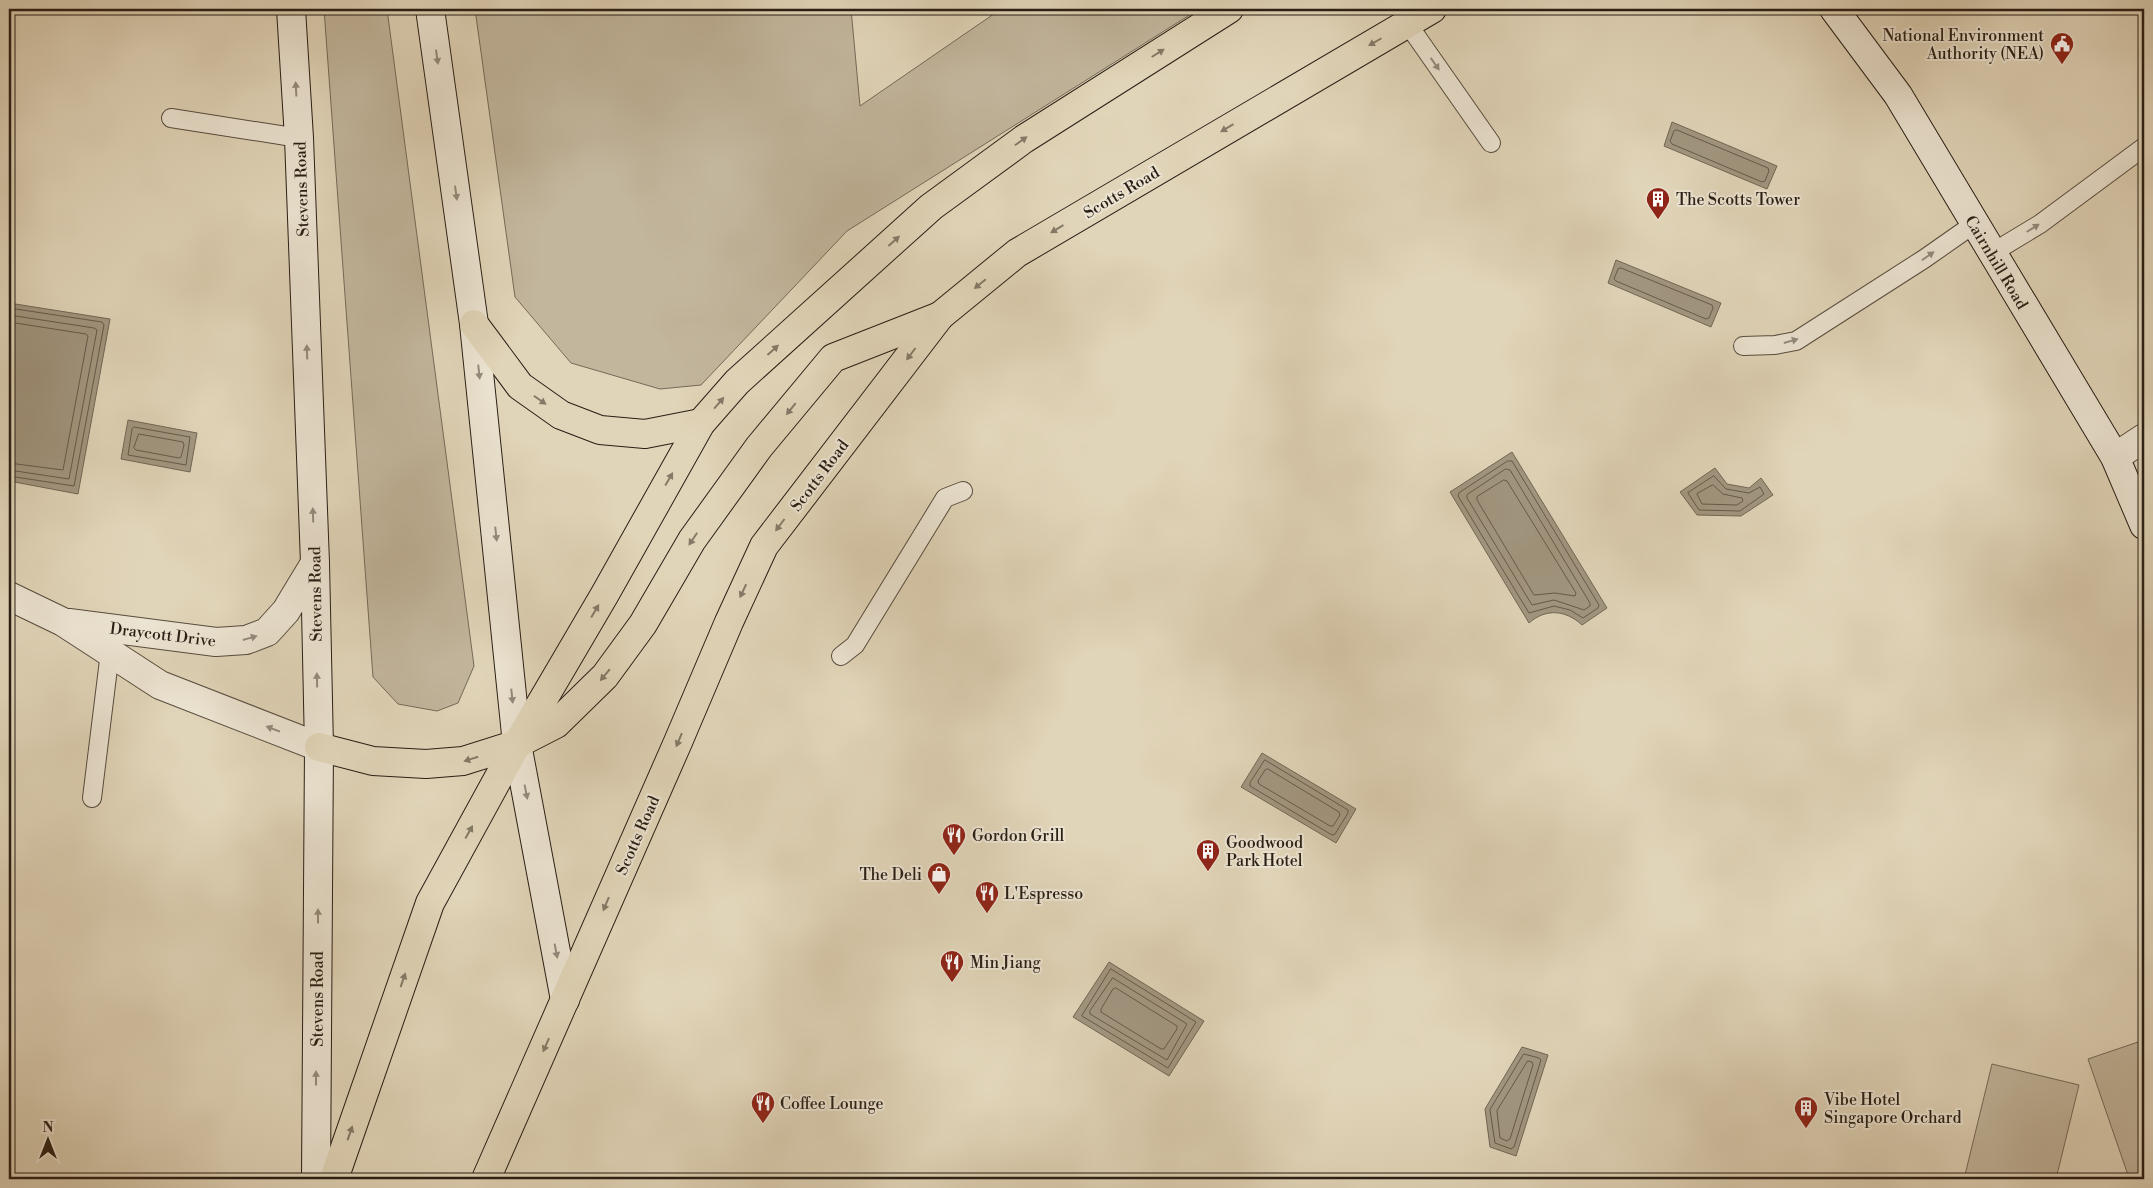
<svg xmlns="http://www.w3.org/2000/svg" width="2153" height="1188" font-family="'Libre Bodoni',serif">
  <rect width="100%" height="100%" fill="#e1d5b9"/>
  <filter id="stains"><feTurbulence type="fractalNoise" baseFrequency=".004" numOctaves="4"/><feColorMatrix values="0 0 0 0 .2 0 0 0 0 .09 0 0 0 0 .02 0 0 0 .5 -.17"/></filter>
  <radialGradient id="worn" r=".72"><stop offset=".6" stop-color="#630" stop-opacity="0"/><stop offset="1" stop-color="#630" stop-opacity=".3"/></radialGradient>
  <!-- green -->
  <g fill="#c2b69d" stroke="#756a59">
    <path d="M324,9H387L474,666L458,703L437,711L398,704L373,677Z"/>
    <path d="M475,9H851L860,106L1001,9H1199L847,231L701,385L660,389L571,363L515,297Z"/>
    <path d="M2144,1040V1173L2129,1178L2088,1059Z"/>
    <path d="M1992,1064L2079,1085L2056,1179H1964Z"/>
  </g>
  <!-- water -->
  <g fill="#a29781" stroke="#716756">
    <path d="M1672,122L1777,166L1767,189L1664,146Z"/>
    <path d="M1616,260L1721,303L1711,327L1608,283Z"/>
    <path d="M9,303L110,319L78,494L9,481Z"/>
    <path d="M128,420L197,433L190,472L121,459Z"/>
    <path d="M1512,452L1607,608L1582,625C1566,610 1546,608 1529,623L1450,492Z"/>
    <path d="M1715,468L1727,484L1749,488L1761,478L1773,495L1741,516L1697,515L1680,492Z"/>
    <path d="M1262,753L1356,809L1336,843L1241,787Z"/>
    <path d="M1109,962L1204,1021L1169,1076L1073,1017Z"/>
    <path d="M1522,1047L1548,1055L1516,1156L1490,1147L1485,1109Z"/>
  </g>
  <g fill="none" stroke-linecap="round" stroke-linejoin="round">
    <!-- shore -->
    <g stroke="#655a4b" stroke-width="1">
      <path d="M1677,130L1768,168L1769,171L1765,181L1762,182L1672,144L1670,141L1674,131Z"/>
      <path d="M1621,268L1712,305L1713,308L1709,318L1706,319L1616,281L1614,279L1618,269Z"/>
      <path d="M9,308L102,322L104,325L74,486L9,476"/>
      <path d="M9,315L94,328L97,330L69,479L9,470"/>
      <path d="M9,322L86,334L88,336L63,470L9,463"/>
      <path d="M134,427L190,437L186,465L128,455L132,429Z"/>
      <path d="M139,434L183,442L184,445L181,457L179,458L136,450L134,448Z"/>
      <path d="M1508,461H1512L1599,605L1598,608L1583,618L1570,610L1554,606L1529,613L1458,496L1459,493Z"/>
      <path d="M1506,469L1510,470L1590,603V606L1584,610L1554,600L1532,605L1467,498V495Z"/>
      <path d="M1714,476L1726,489L1749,493L1760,487L1764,494L1740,511L1699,510L1688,493Z"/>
      <path d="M1504,480L1507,481L1576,593L1575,596L1555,593L1534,595L1477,500V497Z"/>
      <path d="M1713,485L1723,494L1742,498L1743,501L1737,505L1702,504L1697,494Z"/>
      <path d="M1265,760L1348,810V813L1335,834L1332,835L1250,786V783Z"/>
      <path d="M1268,769L1339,812L1340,815L1333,826H1330L1259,784L1258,781L1265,770Z"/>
      <path d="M1111,969L1196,1022L1168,1068L1082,1016Z"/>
      <path d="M1113,978L1187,1024L1167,1060L1090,1014V1011Z"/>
      <path d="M1116,988L1177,1026V1029L1164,1049H1161L1101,1012V1009L1113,989Z"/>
      <path d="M1524,1054L1539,1058L1541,1060L1514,1147L1511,1149L1495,1143L1490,1110Z"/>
      <path d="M1528,1061L1532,1062L1533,1065L1510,1139L1507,1141L1500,1138L1497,1111Z"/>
    </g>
    <!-- lane casing -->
    <g stroke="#564c3e" stroke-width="20">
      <g id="lane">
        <path d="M1407,23L1491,143"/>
        <path d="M171,118L299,138"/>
        <path d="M1992,253L2040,224L2144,147"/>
        <path d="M1743,346L1775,345L1796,341L1924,259L1974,224"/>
        <path d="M841,656L855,645L945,498L963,491"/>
        <path d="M92,798L110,652"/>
      </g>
    </g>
    <!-- street casing -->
    <g stroke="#564c3e" stroke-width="30">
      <g id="street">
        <path d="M2115,457L2144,438"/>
        <path d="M9,596L63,622L160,685L319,747"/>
        <path d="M69,623L216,642L246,640L267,632L286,611L315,563"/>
      </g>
    </g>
    <!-- secondary casing -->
    <g stroke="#281e15" stroke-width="30">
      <g id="secondary">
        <path d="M291,9L299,138L315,563L319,747L316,1179"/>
        <path d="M430,9L474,324L517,744L565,1000"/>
        <path d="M1834,9L1898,95L2115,457L2144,525"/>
      </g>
    </g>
    <!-- primary casing -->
    <g stroke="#281e15" stroke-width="30">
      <g id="primary">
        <path d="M474,324L520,386L561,415L600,430L645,434L701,423"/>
        <path d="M319,747L373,761L426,764L463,761L517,744L556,724L605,676L643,624L692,540L759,447L833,358L940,316"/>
        <path d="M334,1179L430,903L517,744L605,594L701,423L737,382L931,207L1024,139L1229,9"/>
        <path d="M486,1179L678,742L729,622L764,546L940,316L1017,253L1432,9"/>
      </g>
    </g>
    <!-- lane -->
    <use href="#lane" stroke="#ece4d2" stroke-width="18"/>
    <!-- street -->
    <use href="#street" stroke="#ece4d2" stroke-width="28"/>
    <!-- secondary -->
    <use href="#secondary" stroke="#ece4d2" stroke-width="28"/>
    <!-- primary -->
    <use href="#primary" stroke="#e1d5b9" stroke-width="28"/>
  </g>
  <!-- one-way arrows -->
  <defs><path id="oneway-solid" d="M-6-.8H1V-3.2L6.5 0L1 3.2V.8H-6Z" transform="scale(1.25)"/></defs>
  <g fill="#847a67">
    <use href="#oneway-solid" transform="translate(1375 42) rotate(150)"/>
    <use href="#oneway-solid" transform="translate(1158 53) rotate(-32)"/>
    <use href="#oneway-solid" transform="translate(1227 128) rotate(149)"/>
    <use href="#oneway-solid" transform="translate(1021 141) rotate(-35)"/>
    <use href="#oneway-solid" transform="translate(1057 229) rotate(149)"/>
    <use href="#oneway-solid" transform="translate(894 241) rotate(-42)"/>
    <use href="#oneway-solid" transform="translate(980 284) rotate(141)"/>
    <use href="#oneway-solid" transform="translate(773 350) rotate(-42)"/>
    <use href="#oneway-solid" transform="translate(911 354) rotate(127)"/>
    <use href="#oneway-solid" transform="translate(540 400) rotate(35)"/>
    <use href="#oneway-solid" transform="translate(719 403) rotate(-49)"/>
    <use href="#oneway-solid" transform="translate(791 409) rotate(129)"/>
    <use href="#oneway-solid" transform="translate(669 479) rotate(-60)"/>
    <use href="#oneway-solid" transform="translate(780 525) rotate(127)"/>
    <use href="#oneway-solid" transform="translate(693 539) rotate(124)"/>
    <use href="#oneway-solid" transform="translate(743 591) rotate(115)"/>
    <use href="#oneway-solid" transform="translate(595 611) rotate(-59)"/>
    <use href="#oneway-solid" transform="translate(605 675) rotate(130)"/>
    <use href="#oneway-solid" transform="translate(679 740) rotate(113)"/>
    <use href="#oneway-solid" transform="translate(471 759) rotate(162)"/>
    <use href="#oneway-solid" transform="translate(469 832) rotate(-61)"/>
    <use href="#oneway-solid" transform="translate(606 904) rotate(113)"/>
    <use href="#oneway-solid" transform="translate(403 980) rotate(-71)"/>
    <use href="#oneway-solid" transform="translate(546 1045) rotate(114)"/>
    <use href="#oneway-solid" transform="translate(350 1133) rotate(-71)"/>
  </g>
  <g fill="#948b7d">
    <use href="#oneway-solid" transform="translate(437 57) rotate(82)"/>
    <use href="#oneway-solid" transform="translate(1435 64) rotate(55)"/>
    <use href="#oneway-solid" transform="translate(296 89) rotate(-93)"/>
    <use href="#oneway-solid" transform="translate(456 193) rotate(82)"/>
    <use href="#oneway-solid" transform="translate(2033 228) rotate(-32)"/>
    <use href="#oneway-solid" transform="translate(1928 256) rotate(-35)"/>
    <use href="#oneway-solid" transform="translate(1791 341) rotate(-16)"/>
    <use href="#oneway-solid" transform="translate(307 352) rotate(-92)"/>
    <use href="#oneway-solid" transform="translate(479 372) rotate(84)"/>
    <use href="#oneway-solid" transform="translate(313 515) rotate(-92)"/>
    <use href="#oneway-solid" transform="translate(496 534) rotate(84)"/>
    <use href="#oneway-solid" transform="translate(250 638) rotate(-16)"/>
    <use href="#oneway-solid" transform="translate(317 680) rotate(-91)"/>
    <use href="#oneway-solid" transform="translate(512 696) rotate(84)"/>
    <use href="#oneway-solid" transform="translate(273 729) rotate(-159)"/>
    <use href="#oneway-solid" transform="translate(526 792) rotate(79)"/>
    <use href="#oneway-solid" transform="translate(318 916) rotate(-90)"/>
    <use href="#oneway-solid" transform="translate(556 951) rotate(79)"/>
    <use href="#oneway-solid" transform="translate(316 1078) rotate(-90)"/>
  </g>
  <!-- icons -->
  <defs>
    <g id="civic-pin" transform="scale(1.25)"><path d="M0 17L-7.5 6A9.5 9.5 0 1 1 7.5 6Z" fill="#8f2418" stroke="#ece4d2"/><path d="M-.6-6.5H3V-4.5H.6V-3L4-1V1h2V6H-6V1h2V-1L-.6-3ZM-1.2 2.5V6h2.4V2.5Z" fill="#fff"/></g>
    <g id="building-pin" transform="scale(1.25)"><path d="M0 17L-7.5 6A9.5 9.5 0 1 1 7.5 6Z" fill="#8f2418" stroke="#ece4d2"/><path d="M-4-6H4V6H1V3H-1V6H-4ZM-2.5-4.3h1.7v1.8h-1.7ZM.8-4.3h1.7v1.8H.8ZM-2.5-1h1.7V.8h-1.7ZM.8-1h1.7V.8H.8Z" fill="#fff"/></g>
    <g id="restaurant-pin" transform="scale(1.25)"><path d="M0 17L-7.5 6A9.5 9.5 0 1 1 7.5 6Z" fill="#8f2418" stroke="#ece4d2"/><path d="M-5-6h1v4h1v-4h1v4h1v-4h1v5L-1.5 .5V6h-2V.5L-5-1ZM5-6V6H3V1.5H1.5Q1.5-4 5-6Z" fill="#fff"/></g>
    <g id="shop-pin" transform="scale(1.25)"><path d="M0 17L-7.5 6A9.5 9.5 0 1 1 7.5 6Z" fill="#8f2418" stroke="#ece4d2"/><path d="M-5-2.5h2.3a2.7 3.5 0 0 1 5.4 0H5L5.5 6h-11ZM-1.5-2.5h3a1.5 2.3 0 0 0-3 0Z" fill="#fff"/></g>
  </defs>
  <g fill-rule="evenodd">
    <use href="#civic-pin" x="2062" y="44"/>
    <use href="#building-pin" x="1658" y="199"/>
    <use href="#restaurant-pin" x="954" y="835"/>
    <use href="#building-pin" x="1208" y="851"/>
    <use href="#shop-pin" x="939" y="874"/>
    <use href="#restaurant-pin" x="987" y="893"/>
    <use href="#restaurant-pin" x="952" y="962"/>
    <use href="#restaurant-pin" x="763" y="1103"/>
    <use href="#building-pin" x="1806" y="1108"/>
  </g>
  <g text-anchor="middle" stroke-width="4" stroke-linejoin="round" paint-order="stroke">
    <!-- poi labels -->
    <g font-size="16" fill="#281e15" stroke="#ece4d2" text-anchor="start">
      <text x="2044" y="41" text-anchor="end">National Environment<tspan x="2044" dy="18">Authority (NEA)</tspan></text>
      <text x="1676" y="205">The Scotts Tower</text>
      <text x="972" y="841">Gordon Grill</text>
      <text x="1226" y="848">Goodwood<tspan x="1226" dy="18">Park Hotel</tspan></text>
      <text x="922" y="880" text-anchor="end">The Deli</text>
      <text x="1004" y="899">L'Espresso</text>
      <text x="970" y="968">Min Jiang</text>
      <text x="1824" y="1105">Vibe Hotel<tspan x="1824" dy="18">Singapore Orchard</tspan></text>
      <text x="780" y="1109">Coffee Lounge</text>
    </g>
    <!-- street labels -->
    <g font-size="16" fill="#281e15" stroke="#ece4d2">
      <text transform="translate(301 189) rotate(-92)" y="6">Stevens Road</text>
      <text transform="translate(1121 192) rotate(-31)" y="6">Scotts Road</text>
      <text transform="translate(1997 262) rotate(59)" y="6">Cairnhill Road</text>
      <text transform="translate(819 475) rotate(-53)" y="6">Scotts Road</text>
      <text transform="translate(315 594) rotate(-91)" y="6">Stevens Road</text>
      <text transform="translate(163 634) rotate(7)" y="6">Draycott Drive</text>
      <text transform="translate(637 835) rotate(-66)" y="6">Scotts Road</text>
      <text transform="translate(317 999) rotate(-90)" y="6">Stevens Road</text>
    </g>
  </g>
  <!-- margin -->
  <rect width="2153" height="1188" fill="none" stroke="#e1d5b9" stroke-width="30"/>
  <rect x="10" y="10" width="2133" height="1168" fill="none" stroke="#281e15" stroke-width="2.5"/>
  <rect x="15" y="15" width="2123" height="1158" fill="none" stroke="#281e15"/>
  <!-- north arrow -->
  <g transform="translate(48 1140)" stroke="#ece4d2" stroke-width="4" paint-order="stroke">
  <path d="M0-4L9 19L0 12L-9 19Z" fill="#281e15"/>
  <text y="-8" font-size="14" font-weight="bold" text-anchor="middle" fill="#281e15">N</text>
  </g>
  <rect width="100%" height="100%" filter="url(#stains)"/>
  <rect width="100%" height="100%" fill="url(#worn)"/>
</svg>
